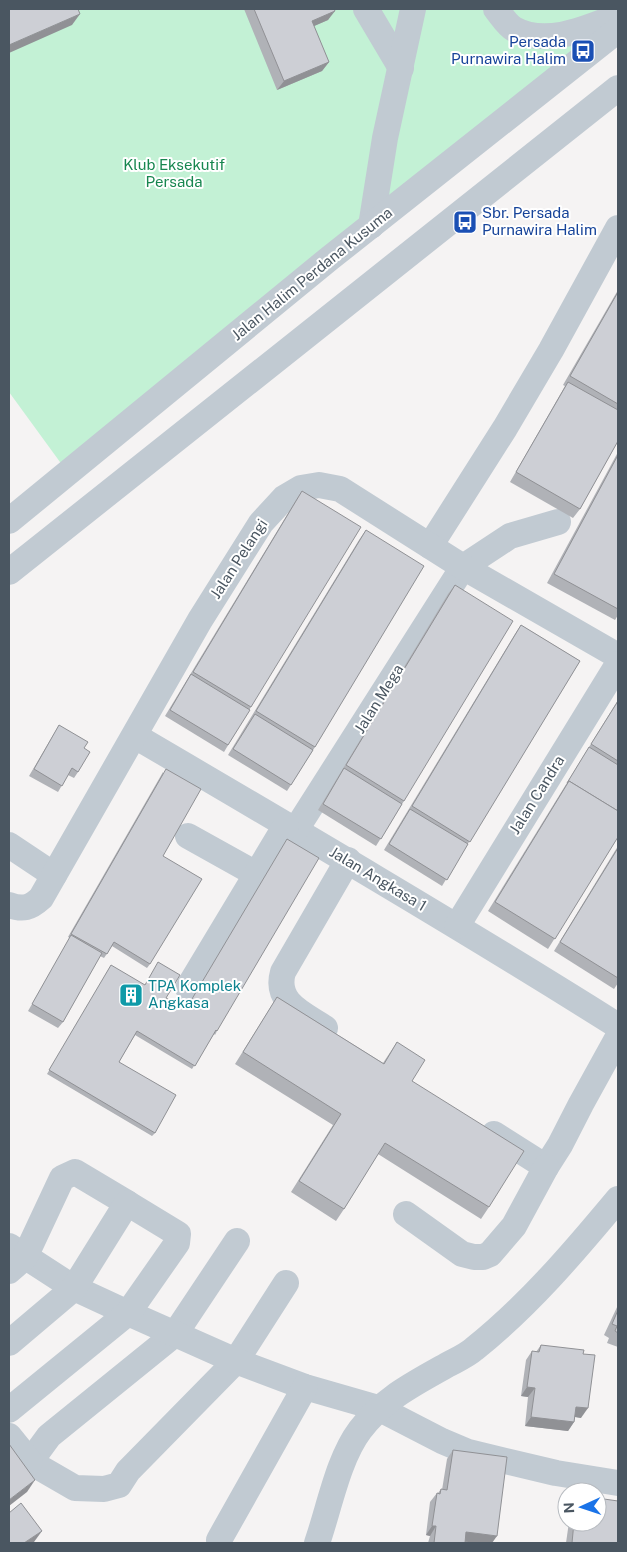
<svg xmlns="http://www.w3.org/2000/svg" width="627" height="1552" font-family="'Public Sans',sans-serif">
  <rect width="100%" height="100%" fill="#f5f3f3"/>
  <!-- green -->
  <path fill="#c3f1d5" d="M9,9H618V31L68,473L9,392Z"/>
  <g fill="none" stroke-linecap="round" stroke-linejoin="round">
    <!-- minor -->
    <g stroke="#c1cad2" stroke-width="26">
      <path d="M366,9L401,68"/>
      <path d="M496,9C501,15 507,25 514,29C546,47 587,28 618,16"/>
      <path d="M371,226L385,138L413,9"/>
      <path d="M9,521L330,258L618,30"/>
      <path d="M430,546L505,428L551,350L618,228"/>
      <path d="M9,572L618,88"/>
      <path d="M135,736C297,831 459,926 618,1026"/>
      <path d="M295,831L463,567L510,536L558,522"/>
      <path d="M188,836L256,874"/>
      <path d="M9,845L54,875"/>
      <path d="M9,905C23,910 30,908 41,898L200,620L261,523L284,498L301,488L319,485L340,489L463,567L618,656"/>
      <path d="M457,926L618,664"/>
      <path d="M188,988L286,825"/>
      <path d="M325,1028C304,1014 274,1003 283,972L348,860"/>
      <path d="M494,1134L546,1167L560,1145L581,1104L618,1037"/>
      <path d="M406,1214L462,1254L474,1257H483L490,1254L514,1226L546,1167"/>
      <path d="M237,1241L175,1334L49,1436L30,1462L75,1488L104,1489L119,1485L128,1471L236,1361L286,1283"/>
      <path d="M9,1246L74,1288L128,1313L236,1361L305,1387L378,1408L442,1441L468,1452L556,1473L618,1483"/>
      <path d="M9,1271L25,1257L62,1178L75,1172L127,1203"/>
      <path d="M9,1343L74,1288L127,1203L178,1234L177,1243L128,1313L9,1410"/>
      <path d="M9,1436L30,1462"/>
      <path d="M219,1540L305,1387"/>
      <path d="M317,1543C329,1509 338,1459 360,1430C384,1398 414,1384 447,1365C456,1360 466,1356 474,1349C528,1306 573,1253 618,1199"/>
    </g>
  </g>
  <!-- wall -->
  <g fill="#b0b2b7">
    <path d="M244,9H334L328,20L314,26L329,62L322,71L277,90Z"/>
    <path d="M618,290V441L580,509L573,518L510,482L565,386L563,385Z"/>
    <path d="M618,452V615L615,620L547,583Z"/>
    <path d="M302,491L251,707L224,752L165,716L296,500Z"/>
    <path d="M366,530L315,747L287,791L228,755L359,540Z"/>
    <path d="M455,585L404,801L376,846L318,810L448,594Z"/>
    <path d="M521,625L580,661L442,886L384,850L515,634Z"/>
    <path d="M618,700V837L548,949L488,911Z"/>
    <path d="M59,725L84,748L78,772L74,778L68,775L58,792L29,776Z"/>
    <path d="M163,772V856L150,964L147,968L112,946L104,958L100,956L63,1022L58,1028L28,1011L70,938L68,937Z"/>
    <path d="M618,846V983L614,989L554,951Z"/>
    <path d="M109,969L166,998L217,1031L215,1035L214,1034L192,1069L135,1035L119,1062L155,1133L152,1136L47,1074Z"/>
    <path d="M277,997L383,1063L397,1042L412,1081L489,1207L481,1219L378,1154L344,1209L336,1221L291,1192L333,1125L235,1064Z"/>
    <path d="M618,1305V1347L607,1343L609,1338L604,1335Z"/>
    <path d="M541,1345L583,1354L581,1418L575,1417L574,1422L568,1431L525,1426L528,1397L521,1396L526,1360L532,1351L536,1352Z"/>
    <path d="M453,1450L492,1543H469V1542H465V1543H428L430,1536L426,1535L430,1502L437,1493H438L441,1489L442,1490L447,1459Z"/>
    <path d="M569,1522H597L618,1543H566Z"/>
  </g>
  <!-- shaded-wall -->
  <g fill="#909195">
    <path d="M335,11L328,20L305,30L312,21Z"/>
    <path d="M80,14L72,25L9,53V45Z"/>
    <path d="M329,62L322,71L277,90L284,81Z"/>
    <path d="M527,1387L535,1388L528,1397L521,1396Z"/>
    <path d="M576,1407L588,1408L581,1418L570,1416Z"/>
    <path d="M531,1417L574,1422L568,1431L525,1426Z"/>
    <path d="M35,1480L27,1492L9,1506V1500Z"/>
    <path d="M432,1526H436L430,1536L426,1535Z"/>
    <path d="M42,1531L34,1542L32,1543H24Z"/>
    <path d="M466,1532L497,1536L492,1543H477L460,1541Z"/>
  </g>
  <!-- building -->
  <g fill="#cdcfd5" stroke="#909195">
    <path d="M9,9H78L80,14L9,45Z"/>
    <path d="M254,9H334L335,11L312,21L329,62L284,81Z"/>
    <path d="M618,292V404L570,376Z"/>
    <path d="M568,382L618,410V441L580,509L516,472Z"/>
    <path d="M618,455V609L554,574Z"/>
    <path d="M302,491L361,527L251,707L193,672Z"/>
    <path d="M366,530L424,566L315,747L256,711Z"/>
    <path d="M455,585L513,621L404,801L346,765Z"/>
    <path d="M521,625L580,661L470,842L412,806Z"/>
    <path d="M191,674L250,710L228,745L170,710Z"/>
    <path d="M618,701V761L591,744Z"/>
    <path d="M255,714L313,750L291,785L233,749Z"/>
    <path d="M59,725L88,742L84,748L90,752L78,772L72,768L62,786L34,769Z"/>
    <path d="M589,747L618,765V811L569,781L567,783Z"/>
    <path d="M344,768L402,804L381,839L323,804Z"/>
    <path d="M166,769L201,789L163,856L202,879L150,964L114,942L107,954L71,934Z"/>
    <path d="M569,781L618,811V837L555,939L495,902Z"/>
    <path d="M410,809L468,844L447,880L389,844Z"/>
    <path d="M287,839L319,858L217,1031L216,1030L195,1066L137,1031L119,1062L176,1095L155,1133L49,1070L111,965L145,985L158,962L180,975L166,998L186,1009Z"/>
    <path d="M618,848V978L560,942Z"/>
    <path d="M71,935L102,953L63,1022L32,1004Z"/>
    <path d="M277,997L384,1064L397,1042L425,1060L412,1081L524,1151L489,1207L385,1143L344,1209L299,1181L341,1114L243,1052Z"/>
    <path d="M618,1310V1333L615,1331L617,1326L612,1324Z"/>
    <path d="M541,1345L584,1350L583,1354L595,1355L588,1408L576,1407L574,1422L531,1417L535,1388L527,1387L532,1351L539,1352Z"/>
    <path d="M9,1444L35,1480L9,1500Z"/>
    <path d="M453,1450L507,1457L497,1536L466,1532L465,1543H434L436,1526H432L437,1493L440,1494L441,1489L447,1490Z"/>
    <path d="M597,1498L618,1501V1543H572L574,1522H597Z"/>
    <path d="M21,1503L42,1531L24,1543H9V1513Z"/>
  </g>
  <!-- icons -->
  <defs>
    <g id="bus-square" transform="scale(1.25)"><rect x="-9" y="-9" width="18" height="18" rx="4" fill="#1a4fb4" stroke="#fff"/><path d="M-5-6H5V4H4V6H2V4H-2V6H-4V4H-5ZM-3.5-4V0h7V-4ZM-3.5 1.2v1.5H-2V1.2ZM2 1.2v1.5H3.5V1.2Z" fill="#fff"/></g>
    <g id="building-square" transform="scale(1.25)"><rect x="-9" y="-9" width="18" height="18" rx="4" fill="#0f9aa8" stroke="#fff"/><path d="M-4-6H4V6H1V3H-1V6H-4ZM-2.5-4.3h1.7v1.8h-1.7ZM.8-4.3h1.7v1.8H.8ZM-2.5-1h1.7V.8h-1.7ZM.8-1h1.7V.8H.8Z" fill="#fff"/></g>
  </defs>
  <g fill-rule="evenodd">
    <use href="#bus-square" x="583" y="51"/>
    <use href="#bus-square" x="465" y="222"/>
    <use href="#building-square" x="131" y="995"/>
  </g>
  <g text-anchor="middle" stroke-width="4" stroke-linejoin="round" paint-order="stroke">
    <!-- transit labels -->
    <g font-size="15" fill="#164399" stroke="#fff" text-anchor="end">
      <text x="566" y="47">Persada<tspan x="566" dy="17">Purnawira Halim</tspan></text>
      <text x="482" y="218" text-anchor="start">Sbr. Persada<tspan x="482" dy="17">Purnawira Halim</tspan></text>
    </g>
    <!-- park labels -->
    <g font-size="15" fill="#17864f" stroke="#fff">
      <text x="174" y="170">Klub Eksekutif<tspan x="174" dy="17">Persada</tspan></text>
    </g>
    <!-- street labels -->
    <g font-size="15" fill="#4a5661" stroke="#fff">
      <text transform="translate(312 274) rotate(-39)" y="5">Jalan Halim Perdana Kusuma</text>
      <text transform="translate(239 559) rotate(-57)" y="5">Jalan Pelangi</text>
      <text transform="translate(379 699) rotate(-58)" y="5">Jalan Mega</text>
      <text transform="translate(537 795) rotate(-58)" y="5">Jalan Candra</text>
      <text transform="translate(378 879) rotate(31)" y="5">Jalan Angkasa 1</text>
    </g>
    <!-- culture labels -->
    <g font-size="15" fill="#0d838f" stroke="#fff" text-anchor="start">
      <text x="148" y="991">TPA Komplek<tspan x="148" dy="17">Angkasa</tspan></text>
    </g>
  </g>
  <!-- border -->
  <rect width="627" height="1552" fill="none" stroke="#4a5661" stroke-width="20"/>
  <!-- north arrow -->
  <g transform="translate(582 1507) rotate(267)"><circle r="24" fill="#ffffff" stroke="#b7bbc0"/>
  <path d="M0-4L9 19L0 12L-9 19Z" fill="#1a73e8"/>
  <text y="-8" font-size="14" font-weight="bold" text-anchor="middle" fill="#4a5661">N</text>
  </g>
</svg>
